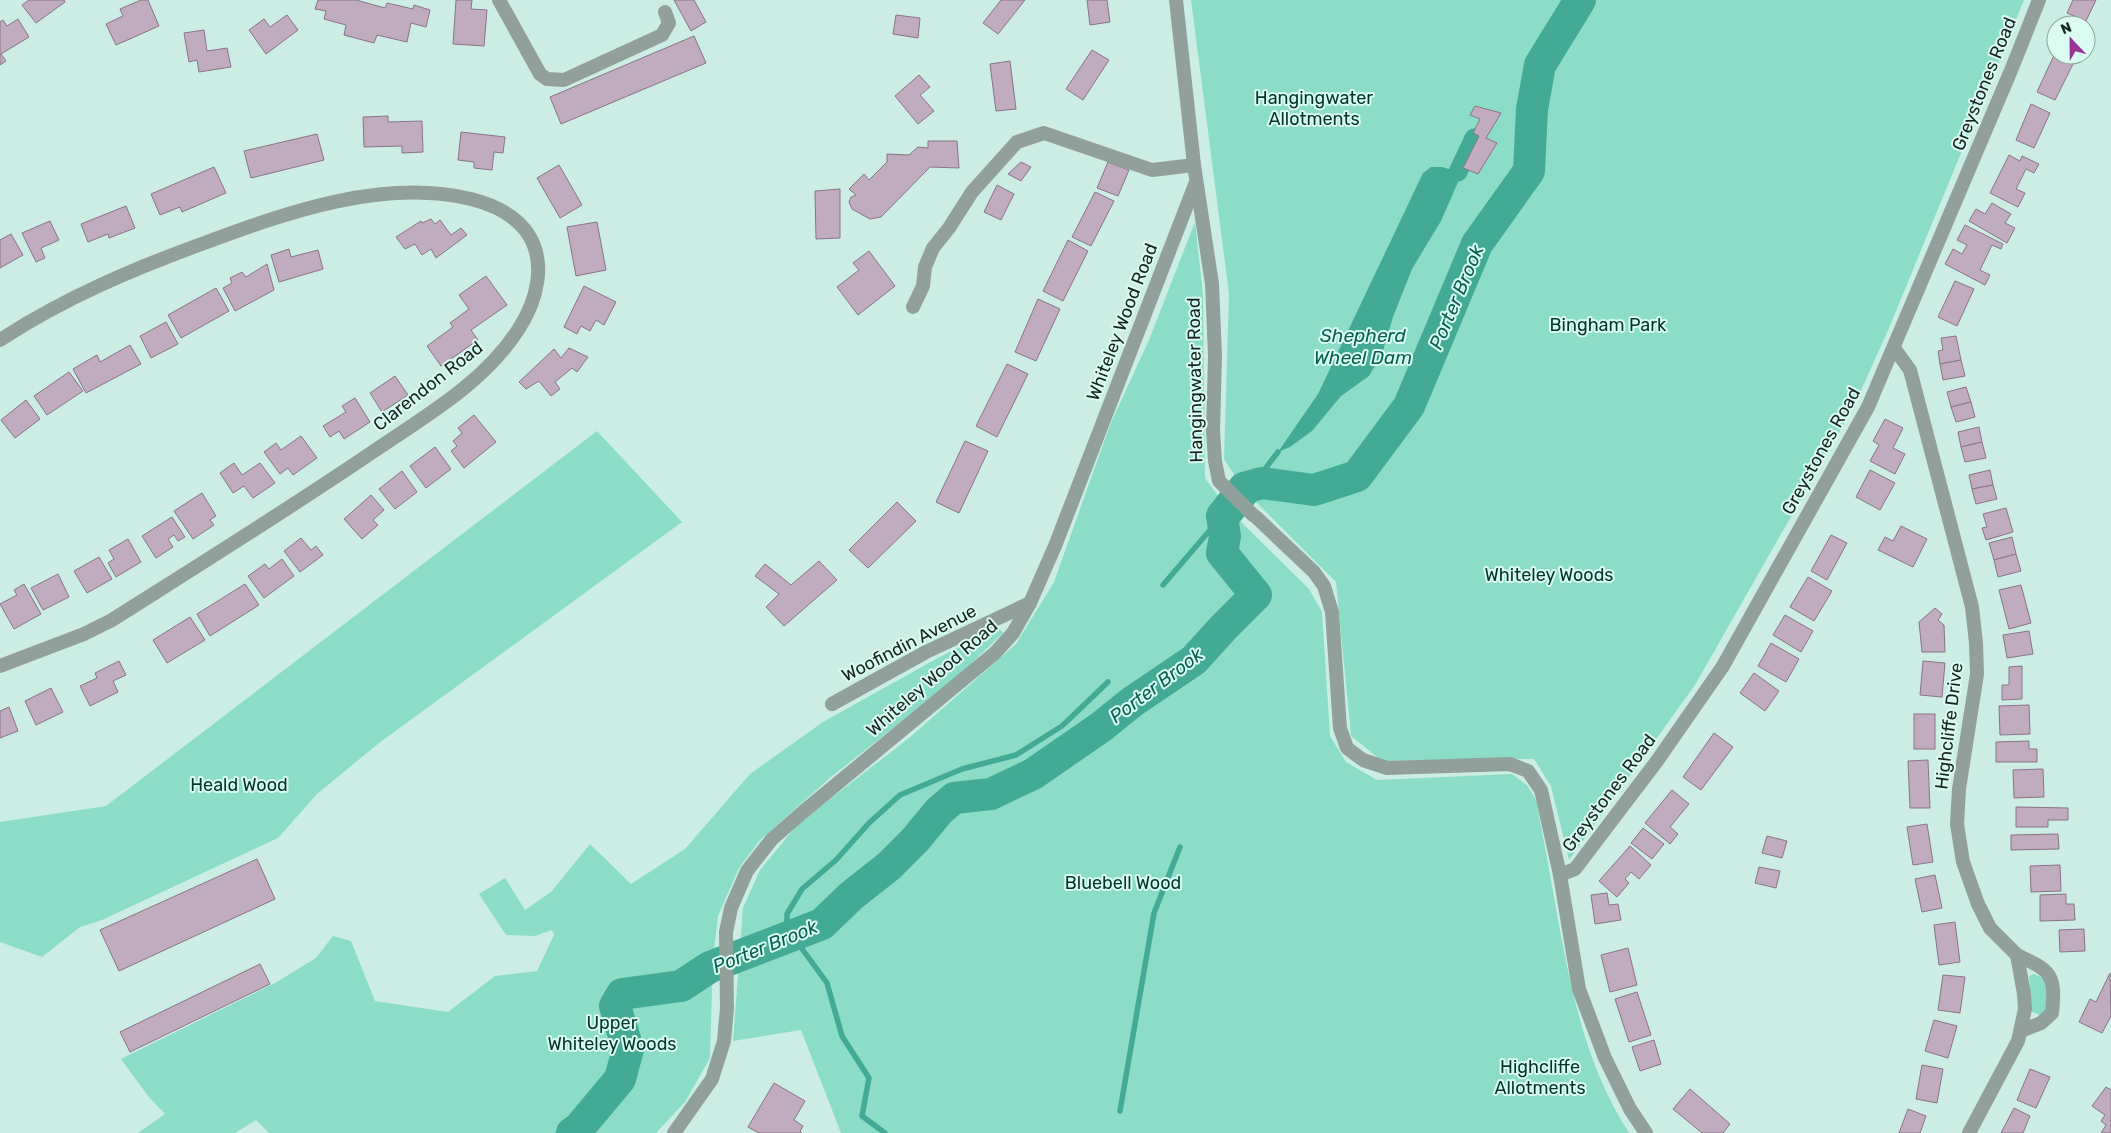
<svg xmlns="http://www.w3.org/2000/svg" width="2111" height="1133" font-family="Rubik,sans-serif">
  <rect width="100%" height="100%" fill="#ccede4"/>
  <!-- green -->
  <g fill="#8bddc8">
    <path d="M1191,0H2024L1889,328L1854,406L1695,685L1569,860L1551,786L1534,759L1382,761L1351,736L1336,582L1244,490L1224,459L1229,294Z"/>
    <path d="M1195,222L1203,294L1205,478L1227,508L1309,589L1322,612L1330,736L1346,762L1377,780L1512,774L1527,785L1536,800C1544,840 1551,880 1558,920C1572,995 1587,1068 1629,1133H841L801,1030L733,1041L743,908L760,870L798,824L909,738L1016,644L1054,582L1110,425L1149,340Z"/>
    <path d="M597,431L682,522L379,743L317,794L278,838L102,920L80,927L42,957L0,942V822L106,806Z"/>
    <path d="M998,627L1003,633L954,680L831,777L760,840L739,868L718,916L713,958L710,1058L685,1102L656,1133H269L256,1120L235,1133H138L165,1114L148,1096L121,1059L275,983L316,958L333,936L351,941L375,1001L448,1012L495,976L537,971L554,935L552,930L535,936L506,935L479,894L505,878L525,910L551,892L590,844L631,884L685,849L750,774L823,722L936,659Z"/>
    <path d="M2034,974L2045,979L2048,1008L2041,1015L2032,1012L2029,976Z"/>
  </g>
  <!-- water -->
  <path fill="#43ab95" d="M1431,167H1442L1462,173L1441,221L1412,269L1393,317L1382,354L1369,376L1341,396L1312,431L1290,447L1278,452L1318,394L1423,173Z"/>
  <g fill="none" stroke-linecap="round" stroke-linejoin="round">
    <!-- stream -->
    <g stroke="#43ab95" stroke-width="5.5">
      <path d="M1252,486L1278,452"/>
      <path d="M1225,536L1257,496L1286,487"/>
      <path d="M1163,585L1222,516"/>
      <path d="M792,935L827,983L842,1036L869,1078L862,1116L885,1133"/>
      <path d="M787,937V914L802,889L836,860L869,823L900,795L962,769L1016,755L1062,726L1108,682"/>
      <path d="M1120,1111L1154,913L1180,847"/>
    </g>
    <!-- canal -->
    <path stroke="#43ab95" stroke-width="19" d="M1458,172L1474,138"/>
    <!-- river -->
    <path stroke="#43ab95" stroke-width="32" d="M572,1133L579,1128L620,1079L628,1049L615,1006L622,994L681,986L710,967L822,924L851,896L889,866L915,840L939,811L954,798L991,794L1033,774L1101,727L1132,702L1194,660L1223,628L1256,595L1222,553L1225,536L1222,516L1244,488L1262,483L1314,490L1357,476L1409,406L1477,244L1529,171L1532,109L1540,65L1580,0"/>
  </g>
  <!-- building -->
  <g fill="#c1abbf" stroke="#897487">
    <path d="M29,0H64L65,2L36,23L22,5Z"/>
    <path d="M141,0H148L159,26L116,45L106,24L123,16L120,9Z"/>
    <path d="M318,0H356L385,8L387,3L413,9L414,5L430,10L426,27L411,23L407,42L377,35L374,43L344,35L346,25L324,19L326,11L315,9Z"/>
    <path d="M456,0H472L471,9L487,10L484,46L453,44Z"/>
    <path d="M674,0H694L706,22L691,31Z"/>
    <path d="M1001,0H1025L998,34L983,23Z"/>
    <path d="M1087,0H1107L1110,22L1090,25Z"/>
    <path d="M2073,0H2096L2086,21L2067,13Z"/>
    <path d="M287,15L298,30L266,54L249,30L264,19L270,27Z"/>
    <path d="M896,15L920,18L918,38L893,34Z"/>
    <path d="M18,19L29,37L1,54L6,61L0,65V22L3,20L7,26Z"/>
    <path d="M204,30L207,51L227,48L231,67L199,72L197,60L189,62L184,33Z"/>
    <path d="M694,36L706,63L561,124L550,97Z"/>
    <path d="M1092,50L1109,60L1083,100L1066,89Z"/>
    <path d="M2055,53L2074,62L2055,100L2037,92Z"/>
    <path d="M1010,61L1016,109L996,111L990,64Z"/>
    <path d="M919,75L930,87L920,95L934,111L918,124L895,96Z"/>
    <path d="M2031,104L2050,113L2034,148L2016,140Z"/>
    <path d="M1475,106L1501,113L1486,138L1497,143L1478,174L1463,168L1479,136L1473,133L1480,119L1470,115Z"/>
    <path d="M388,116V122L422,121L423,152L402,153V146L364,147L363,117Z"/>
    <path d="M461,132L505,137L503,153L494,152L492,170L474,168V162L458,160Z"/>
    <path d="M317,134L324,160L251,178L244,151Z"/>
    <path d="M928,141H957L959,168L930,167L881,217L870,219L852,209L849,202L851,197L856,195L849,189L864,174L869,180L887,162V154L909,155L918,147L928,148Z"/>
    <path d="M2009,155L2020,161L2022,156L2039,164L2034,173L2026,169L2016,189L2025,193L2018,207L1990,193Z"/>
    <path d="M1021,162L1031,167L1021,181L1008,174Z"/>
    <path d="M1108,162L1129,170L1118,196L1097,188Z"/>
    <path d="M559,165L582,205L560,218L537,178Z"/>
    <path d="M214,167L226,193L182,212L180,207L160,215L151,194Z"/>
    <path d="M997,185L1014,194L1001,220L984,212Z"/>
    <path d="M840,189V238L816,239L815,191Z"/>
    <path d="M1095,192L1114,201L1091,246L1072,237Z"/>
    <path d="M1992,203L2011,214L2005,223L2015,228L2007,243L1969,221L1976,209L1985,214Z"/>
    <path d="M126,206L135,228L109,238L108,234L88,242L81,224Z"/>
    <path d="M431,219L435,224L440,220L451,235L461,228L467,235L436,258L431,249L422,255L415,244L405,249L396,237L421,221L422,223Z"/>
    <path d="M50,221L59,240L41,248L45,258L36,262L22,233Z"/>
    <path d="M597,222L606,270L576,276L567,227Z"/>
    <path d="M1965,225L2003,244L2001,249L1992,245L1980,270L1990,275L1985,285L1945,264L1953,249L1962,254L1967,245L1957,240Z"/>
    <path d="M11,234L23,255L0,268V240Z"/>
    <path d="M1068,240L1088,251L1063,301L1043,291Z"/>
    <path d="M289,249L291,257L318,250L323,269L279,282L271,255Z"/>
    <path d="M869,251L895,286L858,315L837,287L859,270L853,263Z"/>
    <path d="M267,264L274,290L235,311L223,288L232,283L230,278L242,272L246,277Z"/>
    <path d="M486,276L507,305L471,330L478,340L441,366L427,346L453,327L450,323L469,309L459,295Z"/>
    <path d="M1955,281L1974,289L1957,326L1938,317Z"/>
    <path d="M584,286L616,302L604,325L596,320L590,331L581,326L577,334L564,327Z"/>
    <path d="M216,288L229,311L181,338L168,315Z"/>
    <path d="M1038,299L1060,309L1036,361L1015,352Z"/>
    <path d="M166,322L178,344L151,358L140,336Z"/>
    <path d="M1956,336L1961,360L1940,364L1938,351L1943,350L1941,338Z"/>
    <path d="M130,345L141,364L86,393L73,369L97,355L100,362Z"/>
    <path d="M569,348L588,357L577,372L572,368L555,382L560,389L551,396L539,381L526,389L519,382L554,349L561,358Z"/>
    <path d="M1961,360L1965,376L1943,380L1940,364Z"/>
    <path d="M1007,364L1028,374L997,437L976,426Z"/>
    <path d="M69,372L83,391L47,415L34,396Z"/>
    <path d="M395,376L408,395L382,412L370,393Z"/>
    <path d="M1966,387L1971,402L1951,407L1947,392Z"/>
    <path d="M355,398L370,422L344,439L339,431L330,437L323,426L346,412L342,406Z"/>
    <path d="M26,400L40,419L15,438L1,420Z"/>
    <path d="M1971,402L1975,417L1956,422L1951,407Z"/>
    <path d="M474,415L496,442L464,468L451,451L457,446L453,441L462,433L458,428Z"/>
    <path d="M1885,419L1903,428L1893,448L1905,454L1895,474L1870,461L1879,445L1873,441Z"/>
    <path d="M1979,427L1982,442L1961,447L1958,432Z"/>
    <path d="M301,436L317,458L293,475L288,468L280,474L264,452L276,443L281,450Z"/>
    <path d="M965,441L988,451L959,513L936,502Z"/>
    <path d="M1982,442L1986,458L1965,462L1961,447Z"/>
    <path d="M435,447L451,469L426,488L410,466Z"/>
    <path d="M234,463L242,475L260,463L275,483L253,498L244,486L233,493L220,473Z"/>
    <path d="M1870,470L1895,483L1880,510L1856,497Z"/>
    <path d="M1990,470L1993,485L1972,489L1969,475Z"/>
    <path d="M402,471L417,492L395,509L379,489Z"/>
    <path d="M1993,485L1997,499L1976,504L1972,489Z"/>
    <path d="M202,493L216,516L210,520L214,525L193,539L174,511Z"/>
    <path d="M371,495L384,510L373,520L378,525L362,539L344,519Z"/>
    <path d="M897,502L916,521L868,568L849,550Z"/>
    <path d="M2006,508L2013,532L1986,540L1982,528L1987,527L1983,514Z"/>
    <path d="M172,517L185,537L178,541L174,535L168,539L173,547L156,558L142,536Z"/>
    <path d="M1901,526L1927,539L1913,567L1878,550L1885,537L1893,541Z"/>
    <path d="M1831,535L1847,543L1827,580L1811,571Z"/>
    <path d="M2012,537L2016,554L1994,560L1989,543Z"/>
    <path d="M301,538L311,550L316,546L323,555L300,572L284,551Z"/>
    <path d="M128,539L141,562L116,577L108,563L114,559L109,550Z"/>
    <path d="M2016,554L2021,571L1998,577L1994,560Z"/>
    <path d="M99,557L112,579L87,593L74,571Z"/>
    <path d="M282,559L294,576L264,598L248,576L265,564L269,569Z"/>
    <path d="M819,561L837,580L784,626L766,607L779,594L755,576L765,564L791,585Z"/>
    <path d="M58,574L69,597L43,610L31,588Z"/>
    <path d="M1808,577L1832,591L1814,621L1790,607Z"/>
    <path d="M24,584L41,614L14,629L0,604L17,595L14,590Z"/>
    <path d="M245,584L259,605L210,636L197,614Z"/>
    <path d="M2021,585L2031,623L2009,629L1999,590Z"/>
    <path d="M1935,608L1942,614L1938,620L1944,625L1945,652H1922L1919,622Z"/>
    <path d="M1785,615L1813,631L1801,652L1773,635Z"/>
    <path d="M190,617L205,640L167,663L153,640Z"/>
    <path d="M2029,631L2033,654L2007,658L2003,635Z"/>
    <path d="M1771,643L1799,659L1786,682L1758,666Z"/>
    <path d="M119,661L126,675L113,681L118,692L90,706L80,686L97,678L95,673Z"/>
    <path d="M1923,661L1945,663L1942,697L1920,695Z"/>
    <path d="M2022,666V699L2002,700V685H2009V667Z"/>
    <path d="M1754,673L1779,691L1765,711L1740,693Z"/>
    <path d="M51,688L63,712L36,725L25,701Z"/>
    <path d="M2029,705L2030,734L2000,735L1999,706Z"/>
    <path d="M9,707L18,731L0,738V711Z"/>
    <rect x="1914" y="714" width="21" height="35"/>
    <path d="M1714,733L1733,747L1701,790L1683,777Z"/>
    <path d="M2029,741V749H2037V762H1996V742Z"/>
    <path d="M1928,760L1930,808H1910L1908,761Z"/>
    <path d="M2043,769L2044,797L2014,798L2013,770Z"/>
    <path d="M1672,790L1689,804L1670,827L1678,834L1670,844L1645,823Z"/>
    <path d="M2016,807L2068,808V820H2048V827H2016Z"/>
    <path d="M1927,824L1933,862L1913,865L1907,827Z"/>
    <path d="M1643,828L1664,844L1652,859L1631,843Z"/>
    <path d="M2058,834L2059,849L2011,850V835Z"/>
    <path d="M1767,836L1787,841L1782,858L1762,853Z"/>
    <path d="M1630,846L1651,865L1639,879L1631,872L1625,879L1629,883L1617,897L1599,881Z"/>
    <path d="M257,859L275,899L119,971L100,930Z"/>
    <path d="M2060,865L2061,891L2031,892L2030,866Z"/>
    <path d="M1759,867L1780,871L1776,888L1755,883Z"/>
    <path d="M1935,875L1942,908L1922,912L1915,879Z"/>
    <path d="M1607,893L1609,905L1618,904L1621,920L1595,924L1591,895Z"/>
    <path d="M2066,894V904H2074L2075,920L2040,921V895Z"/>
    <path d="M1955,922L1960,962L1939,965L1934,925Z"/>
    <path d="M2084,929L2085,951L2060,952L2059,930Z"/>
    <path d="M1628,948L1637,985L1610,992L1601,955Z"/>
    <path d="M260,964L270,984L130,1052L120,1032Z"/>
    <path d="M2110,973L2111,1016L2102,1033L2079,1022L2090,999L2096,1002Z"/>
    <path d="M1943,975L1965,977L1960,1013L1938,1010Z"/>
    <path d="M1637,992L1651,1035L1629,1042L1615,999Z"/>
    <path d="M1934,1020L1957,1026L1948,1058L1925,1051Z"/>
    <path d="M1654,1040L1661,1064L1640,1071L1632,1047Z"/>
    <path d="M1922,1065L1943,1069L1937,1103L1916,1099Z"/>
    <path d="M2030,1069L2050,1077L2036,1108L2017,1100Z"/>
    <path d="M774,1083L805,1101L794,1120L803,1126L800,1131L802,1133H759L748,1127Z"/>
    <path d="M2106,1087L2111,1090V1133H2101L2106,1125L2101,1121L2105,1115L2092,1106Z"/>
    <path d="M1690,1089L1730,1124L1723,1133H1702L1673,1109Z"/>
    <path d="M2014,1108L2030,1116L2023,1133H2001Z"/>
    <path d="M1908,1109L1926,1116L1920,1133H1899Z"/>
  </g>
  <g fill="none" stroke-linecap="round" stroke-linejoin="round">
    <!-- minor -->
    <g stroke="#92a09c" stroke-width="14">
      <path d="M499,0L540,74L547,79L564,80L662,35L669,23L665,12"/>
      <path d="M913,307L923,286L925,267L933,248L949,228L972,192L1017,142L1044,133L1152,170L1194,165"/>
      <path d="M0,340C64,298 135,268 207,242C288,212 384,178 471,199C491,204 513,214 526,231C548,261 537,301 518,330C485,381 429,414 380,447C292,507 202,563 112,620L84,634L0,666"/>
      <path d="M1894,348L1910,370L1972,607L1976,643L1977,674L1959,789L1957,824L1963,862L1978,904L1990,928L2017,955L2024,994L2025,1009L2018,1041L1969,1133"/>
      <path d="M832,704L926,652L1030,603"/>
      <path d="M2017,955C2051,971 2056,974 2052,1013L2041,1023L2021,1031"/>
    </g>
    <!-- tertiary -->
    <g stroke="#92a09c" stroke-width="14">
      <path d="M1176,0L1194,165L1212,284L1215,356L1213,431L1215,461L1219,481L1253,515"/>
      <path d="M1256,517L1314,572L1324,586L1332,612L1340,728L1347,748L1363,760L1387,768L1510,764L1528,771L1541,790L1560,875L1579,989L1605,1058L1630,1109L1646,1133"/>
      <path d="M1560,875L1575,869L1657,761L1723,666L1868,407L2012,68L2039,0"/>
      <path d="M674,1133L712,1079L724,1041L727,1008L726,932L731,908L747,871L772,839L803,812L995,653L1013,633L1030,603L1055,546L1196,182"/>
    </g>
  </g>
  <g text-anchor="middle" stroke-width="4" stroke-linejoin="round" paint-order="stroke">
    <!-- street labels -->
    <g font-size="18" fill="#172420" stroke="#d9fbf1">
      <text transform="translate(1984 84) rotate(-68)" y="6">Greystones Road</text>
      <text transform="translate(1122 322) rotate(-69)" y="6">Whiteley Wood Road</text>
      <text transform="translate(1195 380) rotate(-91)" y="6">Hangingwater Road</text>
      <text transform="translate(428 386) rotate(-38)" y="6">Clarendon Road</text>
      <text transform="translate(1821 451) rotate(-61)" y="6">Greystones Road</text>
      <text transform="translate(909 643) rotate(-27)" y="6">Woofindin Avenue</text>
      <text transform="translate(932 678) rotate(-41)" y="6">Whiteley Wood Road</text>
      <text transform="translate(1949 726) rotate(-83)" y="6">Highcliffe Drive</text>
      <text transform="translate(1609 793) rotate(-53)" y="6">Greystones Road</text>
    </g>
    <!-- park labels -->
    <g font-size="18" fill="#02342b" stroke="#d9fbf1">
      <text x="1314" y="104">Hangingwater<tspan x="1314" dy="21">Allotments</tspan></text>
      <text x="1608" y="331">Bingham Park</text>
      <text x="1549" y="581">Whiteley Woods</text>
      <text x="239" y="791">Heald Wood</text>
      <text x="1123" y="889">Bluebell Wood</text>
      <text x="612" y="1029">Upper<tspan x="612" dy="21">Whiteley Woods</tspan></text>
      <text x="1540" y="1073">Highcliffe<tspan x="1540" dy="21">Allotments</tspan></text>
    </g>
    <!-- water labels -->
    <g font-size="19" font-style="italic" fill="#065f50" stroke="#d9fbf1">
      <text transform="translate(1456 297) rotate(-67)" y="7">Porter Brook</text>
      <text x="1363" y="342">Shepherd<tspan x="1363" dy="22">Wheel Dam</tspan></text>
      <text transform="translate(1156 685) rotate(-37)" y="7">Porter Brook</text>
      <text transform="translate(765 946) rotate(-22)" y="7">Porter Brook</text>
    </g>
  </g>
  <!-- north arrow -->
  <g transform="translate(2071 40) rotate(338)"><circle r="24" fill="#d9fbf1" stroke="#8ba59d"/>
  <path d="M0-4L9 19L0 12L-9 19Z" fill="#993295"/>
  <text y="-8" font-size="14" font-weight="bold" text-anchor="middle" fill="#172420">N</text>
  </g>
</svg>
